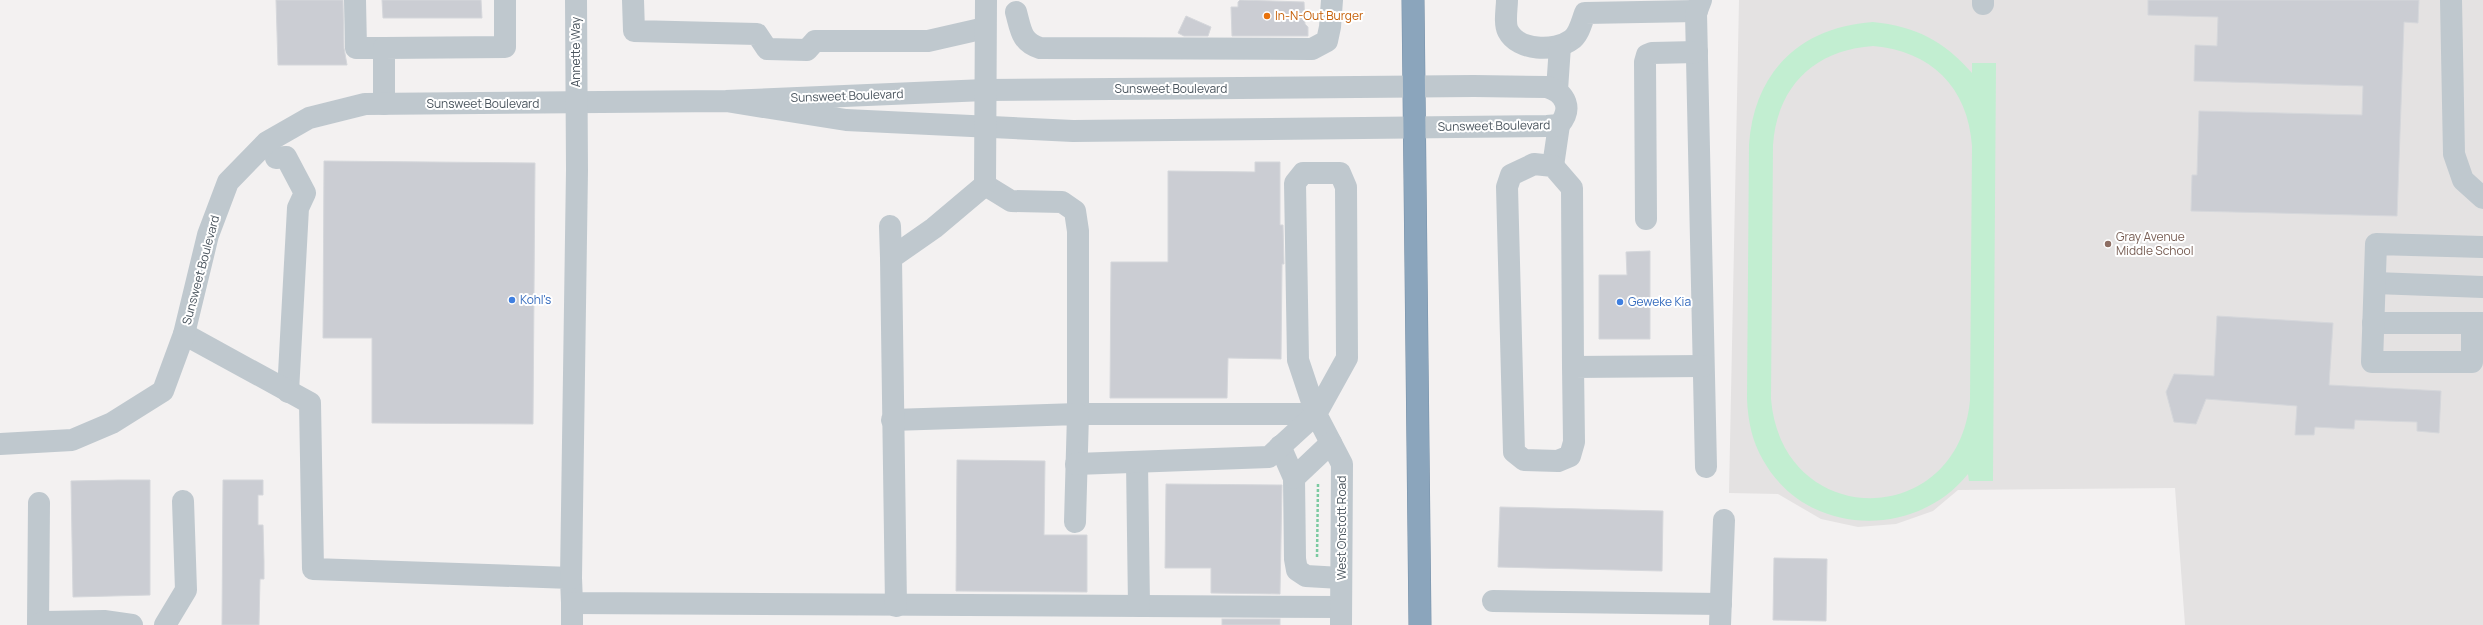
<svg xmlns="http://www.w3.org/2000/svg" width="2483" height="625" font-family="Manrope,sans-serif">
  <rect width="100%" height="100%" fill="#f3f1f1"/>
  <!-- education -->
  <path fill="#e4e2e2" d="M1739,0H2483V625H2185L2175,488L1958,490L1933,511L1896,524L1858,527L1821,519L1778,494L1729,493Z"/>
  <!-- green -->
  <path fill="#c2eed1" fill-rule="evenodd" d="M1873,22C1915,26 1944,41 1972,73V63H1996L1993,481H1969L1968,474C1915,540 1806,537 1763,460C1752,441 1748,421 1747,399L1749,145C1754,72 1800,27 1873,22ZM1873,46C1931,51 1968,87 1972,146L1970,400C1958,531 1782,531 1771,399L1773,145C1777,87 1814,50 1873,46Z"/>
  <!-- building -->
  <g fill="#cbcdd3" stroke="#d5d7db">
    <path d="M276,0H343L344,48L347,65H278Z"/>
    <path d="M382,0H481L482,18H383Z"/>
    <path d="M1240,0L1304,2L1305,24L1308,27V36H1232L1231,7H1238V2Z"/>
    <path d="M2148,0H2419L2418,23L2404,22L2397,216L2191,211L2192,175H2197L2199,111L2362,115L2363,86L2194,81L2195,45L2217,46L2218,17L2148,15Z"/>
    <path d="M1186,16L1211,27L1208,36H1184L1178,33Z"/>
    <path d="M324,161L535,163L533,424L372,423V338H323Z"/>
    <path d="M1255,162H1280V225H1283L1284,264H1282L1281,359L1228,358L1227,398H1110L1111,262H1168V171L1255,172Z"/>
    <path d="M1650,251V339H1599V275H1627L1626,252Z"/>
    <path d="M2217,316L2333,323L2329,385L2441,391L2439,433L2417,431V422L2355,420L2354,429L2315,427L2314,435H2295L2297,406L2206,399L2196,424L2174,422L2166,392L2174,374L2214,376Z"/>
    <path d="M957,460L1045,461L1044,535H1087V592L956,591Z"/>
    <path d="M119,480H150V595L73,597L71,481Z"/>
    <path d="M223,480H263V495H258V525H263L264,562V579H260L259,625H222Z"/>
    <path d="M1166,484L1282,485L1280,594L1211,593V568H1165Z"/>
    <path d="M1500,507L1663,511L1662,571L1498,567Z"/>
    <path d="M1774,558L1827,559L1826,621L1773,620Z"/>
    <rect x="1222" y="619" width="58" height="6"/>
  </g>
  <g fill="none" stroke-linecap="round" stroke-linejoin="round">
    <!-- highway casing -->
    <g stroke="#7690a8" stroke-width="23">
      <path id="highway" d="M1413,0L1420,625"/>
    </g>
    <!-- path -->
    <path stroke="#7bcaa1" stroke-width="2.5" stroke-dasharray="3 2" stroke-linecap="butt" d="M1317,557L1318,484"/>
    <!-- minor -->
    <g stroke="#bfc8ce" stroke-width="22">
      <path d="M355,0L356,48H384"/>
      <path d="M633,0L634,31L757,34L767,49L807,50L815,41H928L985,28"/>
      <path d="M1507,0C1507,8 1504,23 1508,31C1518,51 1555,52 1571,40C1579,35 1582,21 1585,13L1697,11"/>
      <path d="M1701,0L1696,13L1706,467"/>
      <path d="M2451,0L2454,154L2463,180L2483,198"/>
      <path d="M1983,4V0"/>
      <path d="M1016,12C1021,30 1021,42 1040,48L1312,49L1327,41L1330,27L1332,0"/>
      <path d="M1557,90L1560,46"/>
      <path d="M384,104V48L505,47V0"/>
      <path d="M276,158L286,157L305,193L298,208L288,392"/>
      <path d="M1553,166L1559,125"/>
      <path d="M985,185L1011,201L1062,202L1075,211L1078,231V414H1316"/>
      <path d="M1646,219L1645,62L1647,55L1652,53L1697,52"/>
      <path d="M890,226L891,258"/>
      <path d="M2375,283L2483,287"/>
      <path d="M2373,323H2483"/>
      <path d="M2472,324V362H2372L2376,244L2483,247"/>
      <path d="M184,334L310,403L313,569L571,578L572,603L1341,607"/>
      <path d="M1573,367L1572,188L1553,166L1534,164L1511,175L1507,187L1514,452L1524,460L1558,461L1570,456L1574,442L1573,367L1703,366"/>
      <path d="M892,420L1078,414L1075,522"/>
      <path d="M0,444L72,440L112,423L163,391L184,334L208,235L228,182L267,142L309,118L365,104L726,101L985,90L1474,86L1547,87C1566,93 1573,109 1559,125L1547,126L1073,131L846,120L726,101"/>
      <path d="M1280,446L1294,478L1295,559L1297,570L1306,576L1341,578"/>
      <path d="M1137,462L1139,606"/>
      <path d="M1076,464L1269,457L1316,414L1347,358L1346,187L1340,173H1303L1295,183L1298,360L1316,414L1342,464L1341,625"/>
      <path d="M1294,478L1331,443"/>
      <path d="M571,578L577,170L576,0"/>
      <path d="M1493,601L1721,604"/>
      <path d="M572,603V625"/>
      <path d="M896,606L891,258L934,228L985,185L986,0"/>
      <path d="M38,625L39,503"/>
      <path d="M38,625L44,622L104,621L132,625"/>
      <path d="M165,625L186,590L183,501"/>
      <path d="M1720,625L1724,520"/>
    </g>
    <!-- highway -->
    <use href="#highway" stroke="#8ba5bc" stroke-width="22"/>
  </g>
  <!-- markers -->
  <circle fill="#e8710a" stroke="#fff" stroke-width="1.5" cx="1267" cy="16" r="4"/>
  <circle fill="#8d6e63" stroke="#fff" stroke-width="1.5" cx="2108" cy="244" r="4"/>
  <g fill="#3f7fe0" stroke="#fff" stroke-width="1.5">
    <circle cx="512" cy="300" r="4"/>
    <circle cx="1620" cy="302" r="4"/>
  </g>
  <g text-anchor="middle" stroke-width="4" stroke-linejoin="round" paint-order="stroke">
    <!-- food labels -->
    <g font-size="12" fill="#c56008" stroke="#fff" text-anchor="start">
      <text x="1275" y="20">In-N-Out Burger</text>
    </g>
    <!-- street labels -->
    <g font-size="12" fill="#49545d" stroke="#fff">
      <text transform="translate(576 52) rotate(-90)" y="4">Annette Way</text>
      <text x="1171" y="93">Sunsweet Boulevard</text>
      <text transform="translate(847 96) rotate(-2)" y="4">Sunsweet Boulevard</text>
      <text x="483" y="108">Sunsweet Boulevard</text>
      <text transform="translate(1494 126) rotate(-1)" y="4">Sunsweet Boulevard</text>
      <text transform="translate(201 270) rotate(-75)" y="4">Sunsweet Boulevard</text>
      <text transform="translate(1342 528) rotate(-90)" y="4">West Onstott Road</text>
    </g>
    <!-- education labels -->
    <g font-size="12" fill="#785e54" stroke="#fff" text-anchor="start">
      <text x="2116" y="241">Gray Avenue<tspan x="2116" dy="14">Middle School</tspan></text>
    </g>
    <!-- shop labels -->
    <g font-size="12" fill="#366cbe" stroke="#fff" text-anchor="start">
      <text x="520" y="304">Kohl's</text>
      <text x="1628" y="306">Geweke Kia</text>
    </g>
  </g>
</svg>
